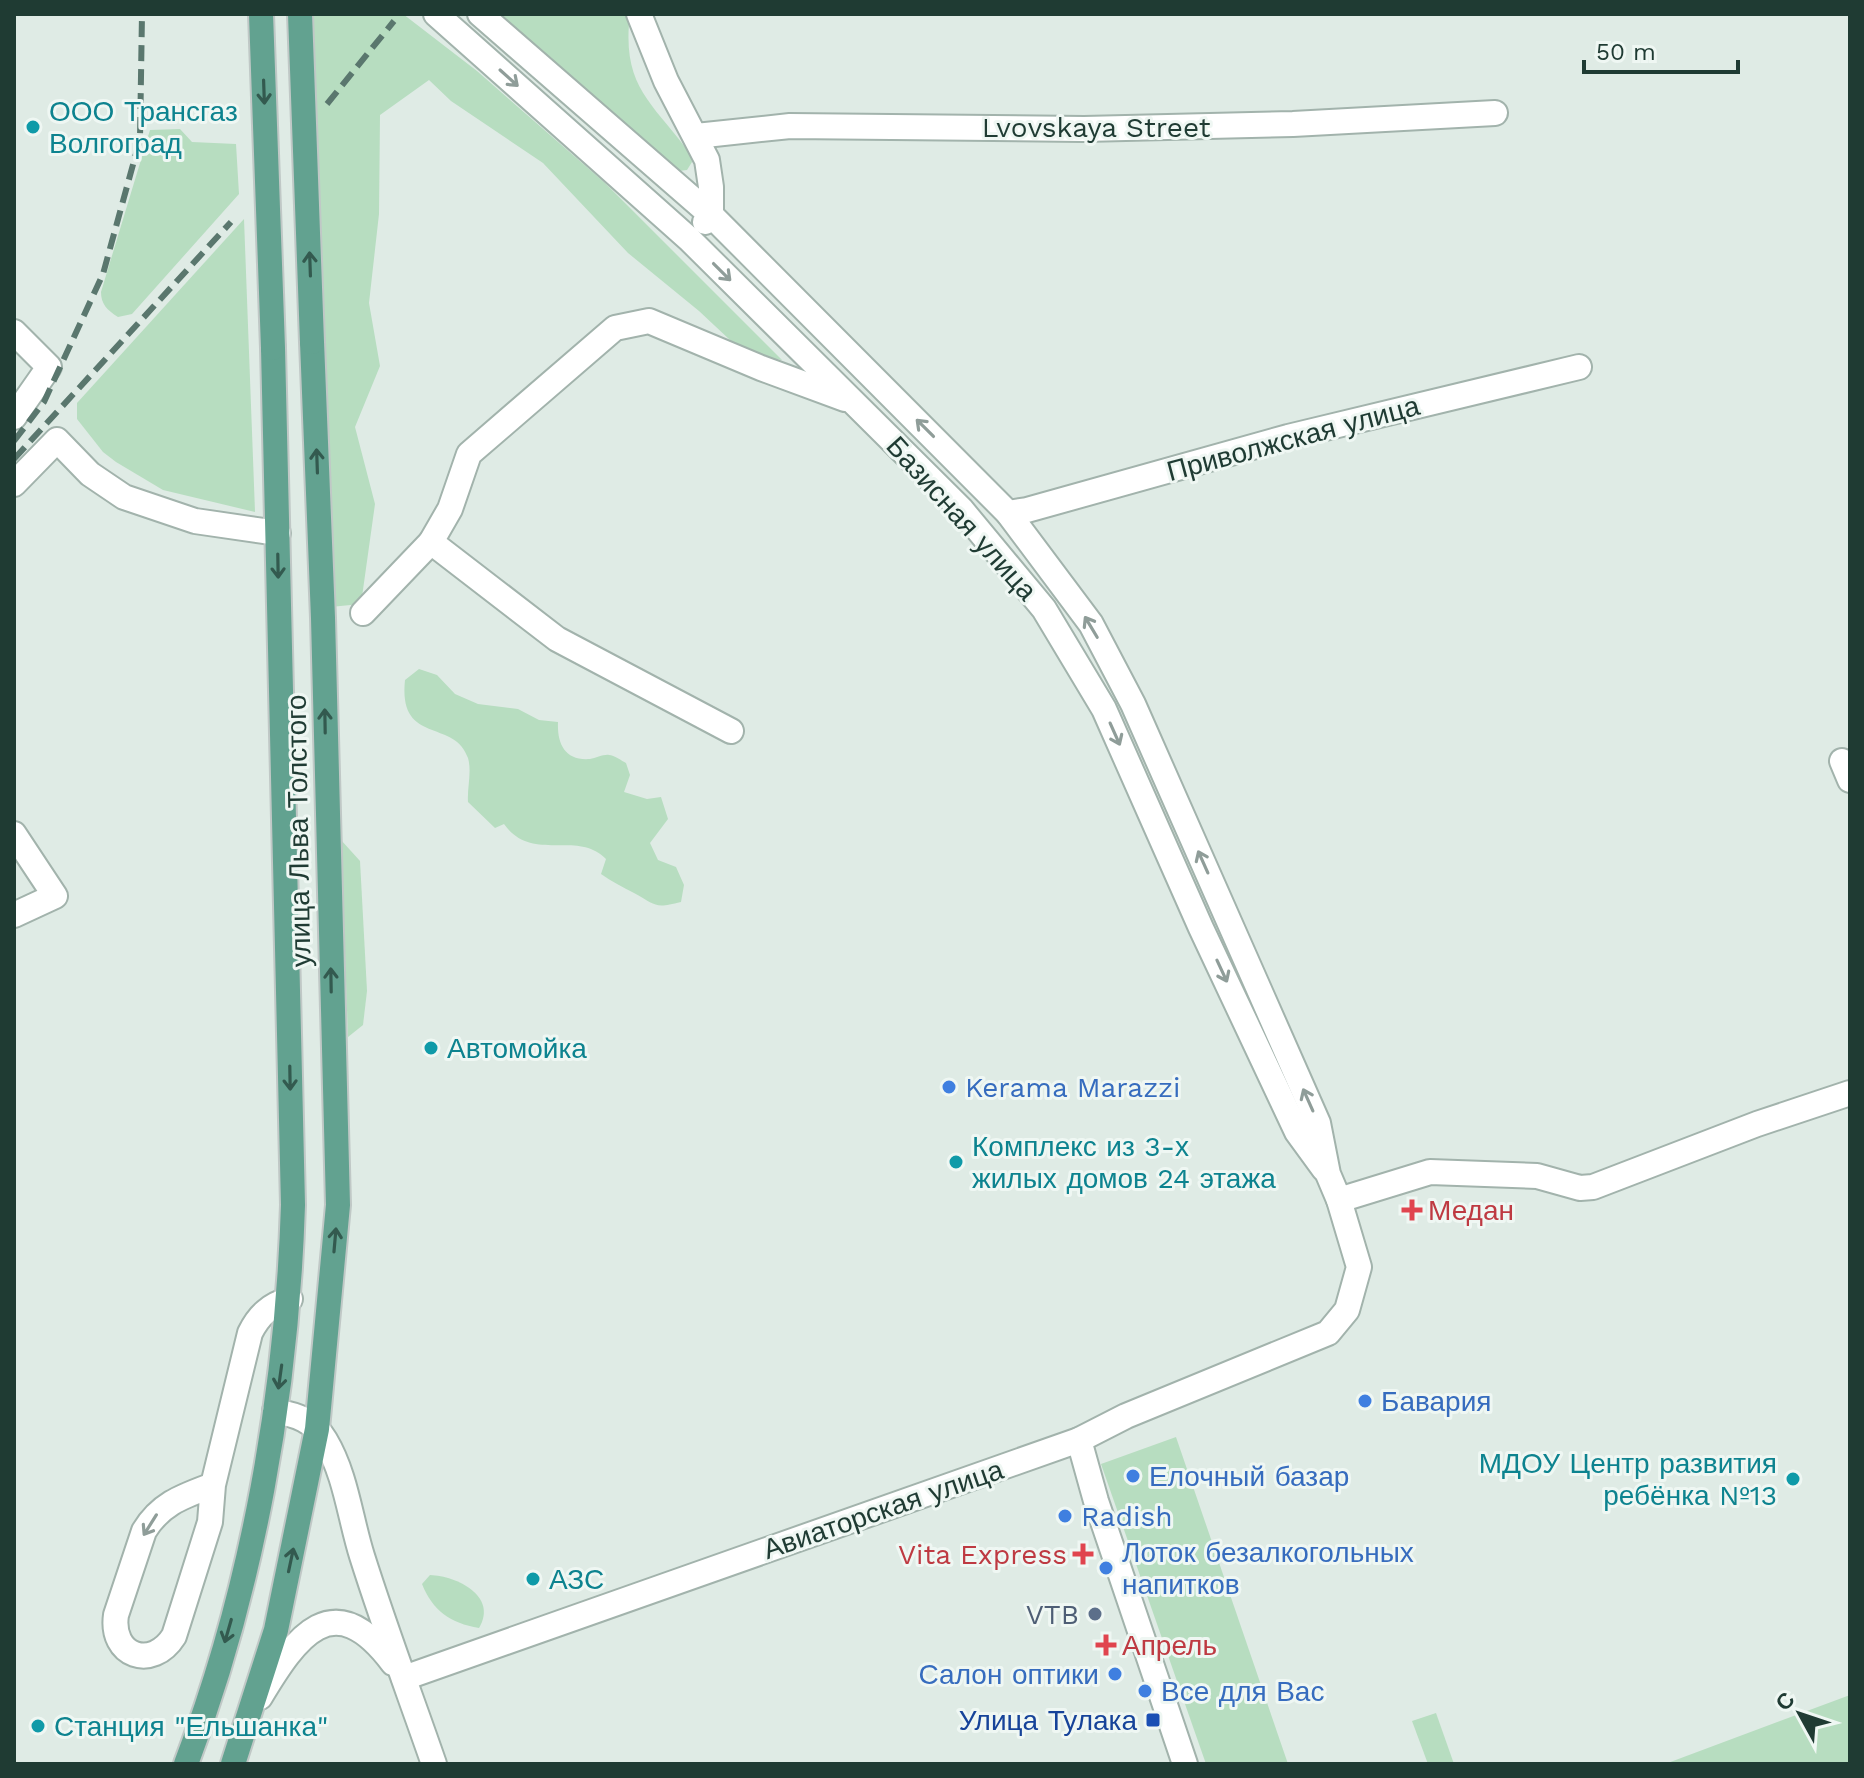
<svg xmlns="http://www.w3.org/2000/svg" width="1864" height="1778" font-family="'Work Sans',sans-serif">
  <rect width="100%" height="100%" fill="#dfebe5"/>
  <!-- green -->
  <g fill="#b7ddc0">
    <path d="M313,14H403L477,71L605,183L782,360L746,355L699,311L628,253L543,163L451,101L429,80L380,115L379,214L369,303L380,366L355,427L375,504L361,604L330,607Z"/>
    <path d="M500,14H630C621,88 653,102 691,155L692,162L687,170L679,171Z"/>
    <path d="M180,129L192,142L236,144L239,194L132,314L118,317C107,310 101,304 101,292L150,130Z"/>
    <path d="M244,219L255,512L163,490L116,462L103,452L77,419V403Z"/>
    <path d="M419,669L437,675L455,694L478,704L518,709L539,720L558,722C557,744 565,761 590,759C596,758 604,754 609,755C614,755 622,761 626,763L630,775L624,792L647,799L661,797L668,819L650,843L658,860L676,867L684,885L681,902C654,909 656,905 634,893C623,887 612,882 601,874L606,859C577,829 532,864 504,824L495,828L468,802C467,788 472,772 468,758C455,718 398,746 405,680Z"/>
    <path d="M341,840L360,861L367,991L363,1025L348,1037Z"/>
    <path d="M1176,1437L1288,1764H1206L1101,1464Z"/>
    <path d="M430,1575C457,1576 498,1596 479,1628C450,1623 433,1611 422,1584Z"/>
    <path d="M1850,1695V1764H1665Z"/>
    <path d="M1436,1713L1454,1764H1428L1412,1721Z"/>
  </g>
  <g fill="none" stroke-linecap="round" stroke-linejoin="round">
    <!-- minor casing -->
    <g stroke="#a2b3ac" stroke-width="28">
      <g id="minor">
        <path d="M436,14L689,239L961,509L1044,609L1104,709L1201,928L1297,1132L1324,1169"/>
        <path d="M639,14L666,81L707,160L711,187V215L705,222"/>
        <path d="M696,136L790,126L1084,129L1293,124L1495,113"/>
        <path d="M14,332L49,367L14,417"/>
        <path d="M14,484L57,440L90,474L124,497L195,521L278,533"/>
        <path d="M1008,513L1027,510L1288,437L1579,367"/>
        <path d="M363,613L431,542"/>
        <path d="M731,731L557,639L431,542L450,509L469,454L615,328L649,321L761,368L845,399"/>
        <path d="M1842,761L1850,780"/>
        <path d="M14,834L55,896L14,915"/>
        <path d="M1339,1200L1430,1172L1537,1176L1580,1188L1593,1187L1757,1124L1850,1093"/>
        <path d="M275,1411C297,1415 313,1420 325,1440C346,1475 350,1518 362,1556C384,1626 410,1695 434,1764"/>
        <path d="M1079,1440L1096,1501L1185,1764"/>
        <path d="M213,1485C184,1496 161,1503 144,1531L116,1615C110,1656 152,1671 174,1636L210,1522L213,1485L250,1333C259,1315 270,1305 290,1299"/>
        <path d="M404,1678L1079,1440L1126,1416L1328,1333L1347,1310L1359,1267L1339,1200L1328,1174L1318,1123L1133,704L1091,624L1008,513L711,215L480,14"/>
        <path d="M260,1697C296,1637 333,1583 393,1663"/>
      </g>
    </g>
    <!-- major casing -->
    <g stroke="#c0c8c6" stroke-width="28">
      <g id="major">
        <path d="M186,1764C253,1588 287,1393 293,1205L273,348"/>
        <path d="M233,1764L276,1630L317,1429L338,1205L323,618L312,342"/>
      </g>
    </g>
    <!-- minor -->
    <use href="#minor" stroke="#fff" stroke-width="24"/>
    <!-- major -->
    <use href="#major" stroke="#62a290" stroke-width="24"/>
    <!-- rail -->
    <g stroke="#5a776e" stroke-width="6" stroke-dasharray="16 8" stroke-linecap="butt">
      <path d="M327,104L394,21"/>
      <path d="M14,441L44,402L103,274L140,139L142,14"/>
      <path d="M14,459L231,222"/>
    </g>
    <!-- major-bridge casing -->
    <g stroke="#c0c8c6" stroke-width="28" stroke-linecap="butt">
      <g id="major-bridge">
        <path d="M261,14L273,348"/>
        <path d="M300,14L312,342"/>
      </g>
    </g>
    <!-- major-bridge -->
    <use href="#major-bridge" stroke="#62a290" stroke-width="24"/>
  </g>
  <!-- one-way arrows -->
  <defs><path id="oneway-shaft" d="M-6 0H5M1.5-3L5.5 0L1.5 3" fill="none" stroke-width="1.6" stroke-linecap="round" stroke-linejoin="round" transform="scale(2)"/></defs>
  <g stroke="#8f9d99">
    <use href="#oneway-shaft" transform="translate(509 78) rotate(42)"/>
    <use href="#oneway-shaft" transform="translate(722 272) rotate(45)"/>
    <use href="#oneway-shaft" transform="translate(925 428) rotate(-135)"/>
    <use href="#oneway-shaft" transform="translate(1091 627) rotate(-121)"/>
    <use href="#oneway-shaft" transform="translate(1115 734) rotate(66)"/>
    <use href="#oneway-shaft" transform="translate(1203 862) rotate(-114)"/>
    <use href="#oneway-shaft" transform="translate(1222 971) rotate(65)"/>
    <use href="#oneway-shaft" transform="translate(1308 1100) rotate(-114)"/>
    <use href="#oneway-shaft" transform="translate(150 1525) rotate(122)"/>
  </g>
  <g stroke="#335a4f">
    <use href="#oneway-shaft" transform="translate(264 92) rotate(88)"/>
    <use href="#oneway-shaft" transform="translate(310 264) rotate(-92)"/>
    <use href="#oneway-shaft" transform="translate(317 461) rotate(-92)"/>
    <use href="#oneway-shaft" transform="translate(278 566) rotate(89)"/>
    <use href="#oneway-shaft" transform="translate(325 721) rotate(-91)"/>
    <use href="#oneway-shaft" transform="translate(331 980) rotate(-91)"/>
    <use href="#oneway-shaft" transform="translate(290 1078) rotate(89)"/>
    <use href="#oneway-shaft" transform="translate(335 1240) rotate(-85)"/>
    <use href="#oneway-shaft" transform="translate(280 1377) rotate(98)"/>
    <use href="#oneway-shaft" transform="translate(291 1560) rotate(-78)"/>
    <use href="#oneway-shaft" transform="translate(228 1631) rotate(106)"/>
  </g>
  <!-- markers -->
  <g fill="#0f9aa8" stroke="#eff7f3" stroke-width="3">
    <circle cx="33" cy="127" r="8"/>
    <circle cx="431" cy="1048" r="8"/>
    <circle cx="956" cy="1162" r="8"/>
    <circle cx="1793" cy="1479" r="8"/>
    <circle cx="533" cy="1579" r="8"/>
    <circle cx="38" cy="1726" r="8"/>
  </g>
  <g fill="#3f7fe0" stroke="#eff7f3" stroke-width="3">
    <circle cx="949" cy="1087" r="8"/>
    <circle cx="1365" cy="1401" r="8"/>
    <circle cx="1133" cy="1476" r="8"/>
    <circle cx="1065" cy="1516" r="8"/>
    <circle cx="1106" cy="1568" r="8"/>
    <circle cx="1115" cy="1674" r="8"/>
    <circle cx="1145" cy="1691" r="8"/>
  </g>
  <g fill="#e0444e" stroke="#eff7f3" stroke-width="3">
    <path d="M1408 1198h8v8h8v8h-8v8h-8v-8h-8v-8h8z"/>
    <path d="M1079 1542h8v8h8v8h-8v8h-8v-8h-8v-8h8z"/>
    <path d="M1102 1633h8v8h8v8h-8v8h-8v-8h-8v-8h8z"/>
  </g>
  <circle fill="#5c6f8a" stroke="#eff7f3" stroke-width="3" cx="1095" cy="1614" r="8"/>
  <rect fill="#1a4fb4" stroke="#eff7f3" stroke-width="3" x="1145" y="1712" width="16" height="16" rx="4"/>
  <g text-anchor="middle" stroke-width="6" stroke-linejoin="round" paint-order="stroke">
    <!-- culture labels -->
    <g font-size="28" fill="#0d838f" stroke="#eff7f3" text-anchor="start">
      <text x="49" y="121">ООО Трансгаз<tspan x="49" dy="32">Волгоград</tspan></text>
      <text x="447" y="1058">Автомойка</text>
      <text x="972" y="1156">Комплекс из 3-х<tspan x="972" dy="32">жилых домов 24 этажа</tspan></text>
      <text x="1777" y="1473" text-anchor="end">МДОУ Центр развития<tspan x="1777" dy="32">ребёнка №13</tspan></text>
      <text x="549" y="1589">АЗС</text>
      <text x="54" y="1736">Станция "Ельшанка"</text>
    </g>
    <!-- street labels -->
    <g font-size="28" fill="#1f3b33" stroke="#eff7f3">
      <text x="1096" y="137">Lvovskaya Street</text>
      <text transform="translate(1293 438) rotate(-15)" y="10">Приволжская улица</text>
      <text transform="translate(962 518) rotate(48)" y="10">Базисная улица</text>
      <text transform="translate(298 831) rotate(-91)" y="10">улица Льва Толстого</text>
      <text transform="translate(883 1509) rotate(-19)" y="10">Авиаторская улица</text>
    </g>
    <!-- shop labels -->
    <g font-size="28" fill="#366cbe" stroke="#eff7f3" text-anchor="start">
      <text x="965" y="1097">Kerama Marazzi</text>
      <text x="1381" y="1411">Бавария</text>
      <text x="1149" y="1486">Елочный базар</text>
      <text x="1081" y="1526">Radish</text>
      <text x="1122" y="1562">Лоток безалкогольных<tspan x="1122" dy="32">напитков</tspan></text>
      <text x="1099" y="1684" text-anchor="end">Салон оптики</text>
      <text x="1161" y="1701">Все для Вас</text>
    </g>
    <!-- health labels -->
    <g font-size="28" fill="#be3a42" stroke="#eff7f3" text-anchor="start">
      <text x="1428" y="1220">Медан</text>
      <text x="1067" y="1564" text-anchor="end">Vita Express</text>
      <text x="1122" y="1655">Апрель</text>
    </g>
    <!-- service labels -->
    <g font-size="28" fill="#4e5e75" stroke="#eff7f3" text-anchor="end">
      <text x="1079" y="1624">VTB</text>
    </g>
    <!-- transit labels -->
    <g font-size="28" fill="#164399" stroke="#eff7f3" text-anchor="end">
      <text x="1137" y="1730">Улица Тулака</text>
    </g>
  </g>
  <!-- border -->
  <rect width="1864" height="1778" fill="none" stroke="#1f3b33" stroke-width="32"/>
  <!-- north arrow -->
  <g transform="translate(1800 1714) rotate(310)" stroke="#eff7f3" stroke-width="6" paint-order="stroke">
  <path d="M0-6L14 30L0 20L-14 30Z" fill="#1f3b33"/>
  <text y="-12" font-size="22" font-weight="bold" text-anchor="middle" fill="#1f3b33">С</text>
  </g>
  <!-- scale -->
  <path d="M1584 60v12h154v-12" fill="none" stroke="#1f3b33" stroke-width="4"/>
  <text x="1596" y="60" font-size="24" fill="#1f3b33" stroke="#eff7f3" stroke-width="6" paint-order="stroke">50 m</text>
</svg>
